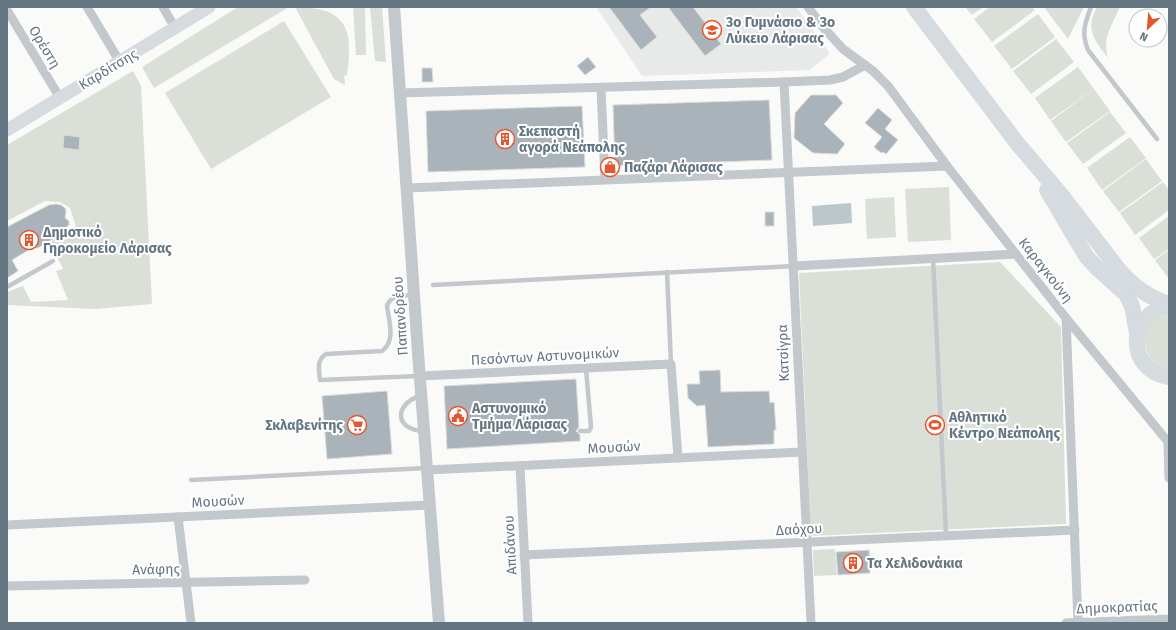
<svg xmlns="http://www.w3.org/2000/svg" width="1176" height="630" font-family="'Fira Sans',sans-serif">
  <rect width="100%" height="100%" fill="#fafaf8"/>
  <!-- built -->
  <path fill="#e8e9e9" d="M596,7H796L830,53L810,70L642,76Z"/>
  <!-- green -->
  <g fill="#dadfd7">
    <path d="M238,7H289L154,88L142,67Z"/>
    <path d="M295,7C326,7 350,14 349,50C349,59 348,67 347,75L344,76L345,85L334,79Z"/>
    <path d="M353,7H365L366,55H356Z"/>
    <path d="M370,7H382L386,62L375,61Z"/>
    <path d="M965,7H983L972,15Z"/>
    <path d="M990,7H1032L1035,10L992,42L974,19Z"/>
    <path d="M1044,7H1084L1068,39Z"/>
    <path d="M1097,7H1120C1112,25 1102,38 1108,58C1094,40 1085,29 1097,7Z"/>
    <path d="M1038,14L1055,37L1012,69L994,46Z"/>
    <path d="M284,21L331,97L211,169L165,93Z"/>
    <path d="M1056,39L1074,62L1031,94L1013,71Z"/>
    <path d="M1078,67L1094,89L1050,120L1035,98Z"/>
    <path d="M133,71L141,86L152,304L95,309L7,305V292L23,286L31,302L68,300L56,271L63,269L50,242L76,227L70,208L60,202L45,201L7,221V145Z"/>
    <path d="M1094,89L1110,111L1066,142L1051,121Z"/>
    <path d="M1110,112L1126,133L1083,164L1067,143Z"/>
    <path d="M1130,137L1146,158L1102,190L1087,168Z"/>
    <path d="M1146,159L1162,181L1119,212L1103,191Z"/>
    <path d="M1163,182L1169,190V210L1135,235L1120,213Z"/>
    <path d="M949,187L951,240L908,242L905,189Z"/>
    <path d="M894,197L896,237L867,239L865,199Z"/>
    <path d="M1169,216V249L1154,259L1139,238Z"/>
    <path d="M1169,250V279L1155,260Z"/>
    <path d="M1000,262L1061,327L1066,524L811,536L799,273Z"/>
    <path d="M1169,315V369C1145,366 1135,332 1157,319C1160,317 1165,316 1169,315Z"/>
    <path d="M835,549L837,575L814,576L813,550Z"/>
  </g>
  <!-- water -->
  <path fill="#bbc7cb" d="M851,203L852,223L813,226L812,206Z"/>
  <!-- building -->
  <g fill="#aab3b9" stroke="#dcdcda">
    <path d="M609,7H651L640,15L657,37L641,50Z"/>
    <path d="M668,7H693L721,44L705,56Z"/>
    <path d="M588,57L596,67L585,75L577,66Z"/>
    <path d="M422,68H432L433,82H422Z"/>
    <path d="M811,95H836L843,103L824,124L845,144L837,154L813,153L794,138L795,113Z"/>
    <path d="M769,100L772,160L615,166L613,105Z"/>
    <path d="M582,106L585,167L428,172L426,111Z"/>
    <path d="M878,108L892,120L885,129L898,140L886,154L883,152L881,153L874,147L882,137L865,123Z"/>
    <path d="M64,135L80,137L79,150L63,148Z"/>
    <path d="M56,204L61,205L65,208L66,211L65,218L69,221V225L65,228L64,232L38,248H32L12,260L18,271L7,278V227L49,205Z"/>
    <rect x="765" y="212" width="9" height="14"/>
    <path d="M720,370L721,392L769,391L770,403L774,402L776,430H774V444L708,447L705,405L697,406L688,398L687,384H700L699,371Z"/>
    <path d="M576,379L579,427L576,431L580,435V441L447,449L444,386Z"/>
    <path d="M387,391L392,454L327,459L322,396Z"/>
    <path d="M869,550L870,573L838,575L836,552Z"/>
  </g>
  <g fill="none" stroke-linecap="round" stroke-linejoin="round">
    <!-- service -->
    <g stroke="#c3c8cc" stroke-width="4.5">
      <path d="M1091,7C1085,23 1081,33 1088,50L1157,139"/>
      <path d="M933,258L946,535"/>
      <path d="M667,272L671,364"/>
      <path d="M433,285L794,266"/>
      <path d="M7,287L53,261"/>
      <path d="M414,295C403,296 391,294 387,306C389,321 396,341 382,351L326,354C316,361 319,369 320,380L418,376"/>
      <path d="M420,396C394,404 394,430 424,431"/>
      <path d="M580,431H589L591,427L586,369"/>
      <path d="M191,480L426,468"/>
    </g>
    <!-- minor -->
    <g stroke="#c3c8cc" stroke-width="9">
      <path d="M87,7L120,62"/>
      <path d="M163,7L175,28"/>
      <path d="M808,7L822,26L843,49L873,71L888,86L947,166L1066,318L1169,443"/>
      <path d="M7,10L60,98"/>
      <path d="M784,82L811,623"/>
      <path d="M601,88L605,179"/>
      <path d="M400,93L784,82L830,80L843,77L865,65"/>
      <path d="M407,188L947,166"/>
      <path d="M794,266L1016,254"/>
      <path d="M1066,318L1078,623"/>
      <path d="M420,376L671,364L678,458"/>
      <path d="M1168,443L1169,478"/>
      <path d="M520,466L528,623"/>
      <path d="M428,470L801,452"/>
      <path d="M178,517L191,623"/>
      <path d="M7,525L430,505"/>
      <path d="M524,555L1075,530"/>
      <path d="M7,586L305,580"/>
      <path d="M1066,623L1169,619"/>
    </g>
    <!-- tertiary -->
    <path stroke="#c3c8cc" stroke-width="12" d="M394,7L418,353L439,623"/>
    <!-- secondary -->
    <path stroke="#d6dbdf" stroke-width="13" d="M7,130L209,7"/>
    <!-- trunk -->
    <g stroke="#d6dbdf" stroke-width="16">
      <path d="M914,7L1017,143L1063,197L1119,270C1132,285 1149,298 1169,304"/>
      <path d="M1047,190L1086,256L1097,268L1126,294L1132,306L1137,333"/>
      <path d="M1169,307C1126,312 1126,371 1169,377"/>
    </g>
  </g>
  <!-- icons -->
  <defs>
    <g id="school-ring" transform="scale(1)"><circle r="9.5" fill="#fff" stroke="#e4572e" stroke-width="1.5"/><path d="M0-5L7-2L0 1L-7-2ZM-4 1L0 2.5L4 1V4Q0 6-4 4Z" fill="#e4572e"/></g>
    <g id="building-ring" transform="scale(1)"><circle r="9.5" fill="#fff" stroke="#e4572e" stroke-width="1.5"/><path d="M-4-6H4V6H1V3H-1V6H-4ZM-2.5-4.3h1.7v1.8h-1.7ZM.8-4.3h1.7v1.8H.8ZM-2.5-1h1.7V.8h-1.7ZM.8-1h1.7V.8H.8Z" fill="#e4572e"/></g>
    <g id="shop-ring" transform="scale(1)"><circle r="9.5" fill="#fff" stroke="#e4572e" stroke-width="1.5"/><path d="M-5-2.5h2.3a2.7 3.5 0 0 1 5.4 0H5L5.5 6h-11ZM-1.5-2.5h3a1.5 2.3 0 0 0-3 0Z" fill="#e4572e"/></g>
    <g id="civic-ring" transform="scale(1)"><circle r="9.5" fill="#fff" stroke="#e4572e" stroke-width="1.5"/><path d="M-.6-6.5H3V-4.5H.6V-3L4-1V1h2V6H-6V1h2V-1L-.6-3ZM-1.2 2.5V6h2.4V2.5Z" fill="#e4572e"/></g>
    <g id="supermarket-ring" transform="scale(1)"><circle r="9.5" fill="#fff" stroke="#e4572e" stroke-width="1.5"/><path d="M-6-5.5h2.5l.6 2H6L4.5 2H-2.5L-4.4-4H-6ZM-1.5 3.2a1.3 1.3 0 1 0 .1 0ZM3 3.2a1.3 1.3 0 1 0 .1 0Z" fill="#e4572e"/></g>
    <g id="stadium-ring" transform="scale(1)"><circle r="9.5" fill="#fff" stroke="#e4572e" stroke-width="1.5"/><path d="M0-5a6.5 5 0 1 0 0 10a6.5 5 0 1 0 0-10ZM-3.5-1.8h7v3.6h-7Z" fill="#e4572e"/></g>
  </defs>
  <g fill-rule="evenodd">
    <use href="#school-ring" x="712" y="30"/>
    <use href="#building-ring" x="505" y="139"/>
    <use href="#shop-ring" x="610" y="167"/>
    <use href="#building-ring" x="29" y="240"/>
    <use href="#civic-ring" x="458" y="416"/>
    <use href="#supermarket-ring" x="357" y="425"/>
    <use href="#stadium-ring" x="935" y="425"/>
    <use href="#building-ring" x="853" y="563"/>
  </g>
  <g text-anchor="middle" stroke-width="4" stroke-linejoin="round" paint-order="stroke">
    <!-- poi labels -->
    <g font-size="14" font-weight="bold" fill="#657683" stroke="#fff" text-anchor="start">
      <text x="726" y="27">3ο Γυμνάσιο &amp; 3ο<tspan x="726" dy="16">Λύκειο Λάρισας</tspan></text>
      <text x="519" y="136">Σκεπαστή<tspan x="519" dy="16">αγορά Νεάπολης</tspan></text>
      <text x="624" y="172">Παζάρι Λάρισας</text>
      <text x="43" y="237">Δημοτικό<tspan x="43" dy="16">Γηροκομείο Λάρισας</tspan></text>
      <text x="472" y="413">Αστυνομικό<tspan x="472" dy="16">Τμήμα Λάρισας</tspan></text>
      <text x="949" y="422">Αθλητικό<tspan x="949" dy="16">Κέντρο Νεάπολης</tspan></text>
      <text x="343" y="430" text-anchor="end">Σκλαβενίτης</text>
      <text x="867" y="568">Τα Χελιδονάκια</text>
    </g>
    <!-- street labels -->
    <g font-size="14" fill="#657683" stroke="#fff">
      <text transform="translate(45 47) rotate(59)" y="5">Ορέστη</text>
      <text transform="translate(108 69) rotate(-31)" y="5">Καρδίτσης</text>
      <text transform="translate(1046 270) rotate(52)" y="5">Καραγκούνη</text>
      <text transform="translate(400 316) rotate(-94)" y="5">Παπανδρέου</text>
      <text transform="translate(783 353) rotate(-92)" y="5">Κατσίγρα</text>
      <text transform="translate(545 356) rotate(-3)" y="5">Πεσόντων Αστυνομικών</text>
      <text transform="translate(614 447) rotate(-3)" y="5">Μουσών</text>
      <text transform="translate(218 501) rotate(-3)" y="5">Μουσών</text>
      <text transform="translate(799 529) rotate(-3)" y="5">Δαόχου</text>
      <text transform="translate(510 545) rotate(-93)" y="5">Απιδάνου</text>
      <text transform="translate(156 569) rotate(-1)" y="5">Ανάφης</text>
      <text transform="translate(1117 607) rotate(-2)" y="5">Δημοκρατίας</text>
    </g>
  </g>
  <!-- border -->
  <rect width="1176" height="630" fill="none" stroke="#657683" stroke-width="16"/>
  <!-- north arrow -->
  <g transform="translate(1148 28) rotate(206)"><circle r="19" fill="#ffffff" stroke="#c1c8cd"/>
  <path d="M0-3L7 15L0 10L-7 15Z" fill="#e4572e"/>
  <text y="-6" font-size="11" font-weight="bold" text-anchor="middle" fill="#657683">N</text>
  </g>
</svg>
